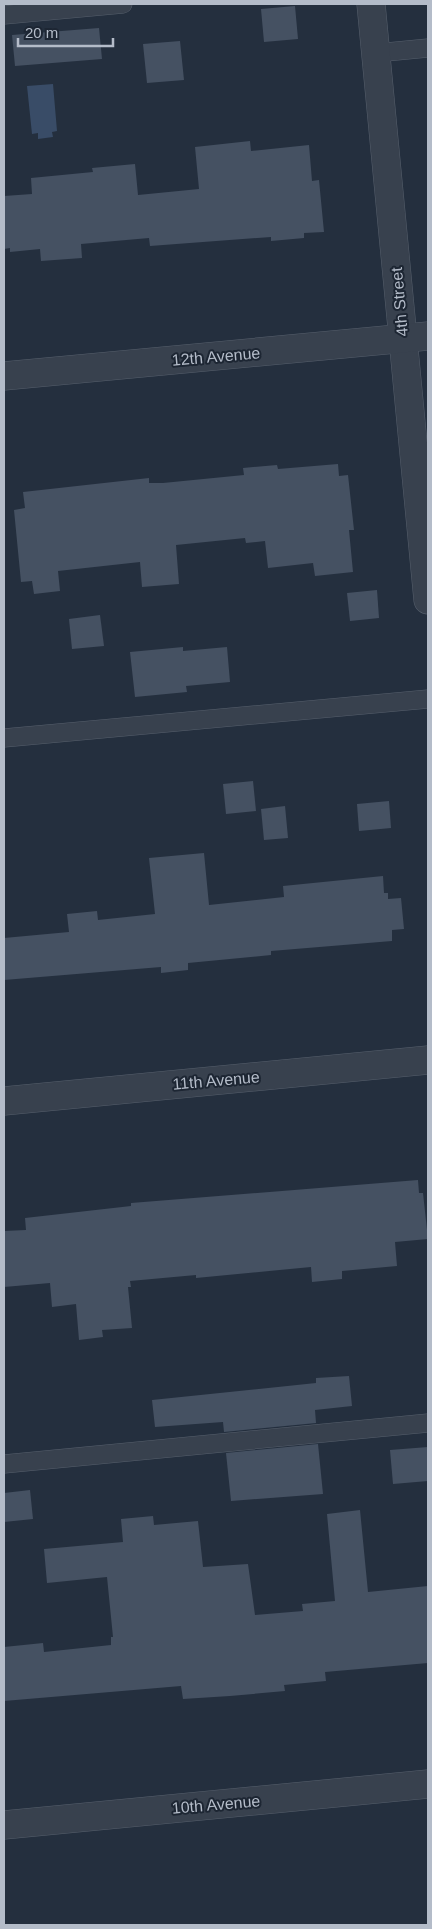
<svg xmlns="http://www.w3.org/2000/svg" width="432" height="1929" font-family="Helvetica,sans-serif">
  <rect width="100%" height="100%" fill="#242f3e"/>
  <!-- water -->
  <path fill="#394c67" d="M53,84L57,131L52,132L53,137L38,139V133L32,134L27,86Z"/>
  <!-- building -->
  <g fill="#455162">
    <path d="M295,6L298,39L264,42L261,9Z"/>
    <path d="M99,28L102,59L15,66L12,35Z"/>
    <path d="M180,41L184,80L147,83L143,44Z"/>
    <path d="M250,141L251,151L309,145L312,181L319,180L324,232L304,233V238L271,241V237L150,246L149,238L81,244L82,258L41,261L40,249L10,252V248L4,249V196L32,194L31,178L93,172L92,168L135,164L138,195L199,189L195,147Z"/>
    <path d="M338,464L339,476L348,475L354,530H349L353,572L315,576L313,563L268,568L265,541L246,543L245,538L176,545L179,584L142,587L140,562L58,571L60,591L34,594L32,581L21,582L14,510L25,508L23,492L149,478V483H163L244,475L243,468L277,465L278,469Z"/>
    <path d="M377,590L379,618L350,621L347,593Z"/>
    <path d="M100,615L104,646L72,649L69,619Z"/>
    <path d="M183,647V651L227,647L230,682L186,686L187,692L135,697L130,652Z"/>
    <path d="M253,781L256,811L226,814L223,784Z"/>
    <path d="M389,801L391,828L359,831L357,804Z"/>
    <path d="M285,806L288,838L264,840L261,809Z"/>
    <path d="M204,853L209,905L284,897L283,886L383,876L384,893H388V899L401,898L404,929L392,930V941L271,951V955L188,963V970L161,973V967L4,980V938L69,932L67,914L97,911L98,920L155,914L149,858Z"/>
    <path d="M418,1180L419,1193H423L428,1239L395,1242L397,1266L342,1271V1279L312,1282L311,1267L196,1278V1275L130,1281L131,1287H128L132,1328L102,1330L103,1337L79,1340L76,1304L52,1307L50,1283L4,1287V1231L26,1230L25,1218L131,1206V1203Z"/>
    <path d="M349,1376L352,1406L315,1410L316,1423L224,1432L223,1422L155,1427L152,1400L316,1383V1378Z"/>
    <path d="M318,1444L323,1494L231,1501L226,1453Z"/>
    <path d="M428,1447V1481L393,1484L390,1450Z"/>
    <path d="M30,1490L33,1519L4,1522V1493Z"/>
    <path d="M360,1510L368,1592L428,1586V1663L325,1672L326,1681L284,1685L285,1691L230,1696L183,1699L181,1686L4,1701V1647L43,1643L44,1652L111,1645V1637H113L107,1577L47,1583L44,1549L123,1542L121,1519L153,1516L154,1525L198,1521L203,1567L248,1564L255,1615L303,1611L302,1604L335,1601L327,1514Z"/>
  </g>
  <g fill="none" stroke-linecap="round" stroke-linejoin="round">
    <!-- lane casing -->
    <g stroke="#565f6c" stroke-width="19">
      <g id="lane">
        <path d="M4,15L123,4"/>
        <path d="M376,53L428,48"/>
        <path d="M4,738L428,699"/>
        <path d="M4,1464L428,1423"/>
      </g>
    </g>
    <!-- street casing -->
    <g stroke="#565f6c" stroke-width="29">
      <g id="street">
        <path d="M371,4L428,600"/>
        <path d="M4,376L428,336"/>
        <path d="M4,1101L428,1060"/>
        <path d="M4,1825L428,1784"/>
      </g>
    </g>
    <!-- lane -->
    <use href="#lane" stroke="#38414e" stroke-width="18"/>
    <!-- street -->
    <use href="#street" stroke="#38414e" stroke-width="28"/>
  </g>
  <g text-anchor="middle" stroke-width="4" stroke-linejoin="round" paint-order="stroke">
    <!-- street labels -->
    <g font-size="16" fill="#b4bcc9" stroke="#1d2633">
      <text transform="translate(399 302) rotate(-95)" y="6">4th Street</text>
      <text transform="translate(216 356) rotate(-5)" y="6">12th Avenue</text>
      <text transform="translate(216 1080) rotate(-5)" y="6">11th Avenue</text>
      <text transform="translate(216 1804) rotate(-5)" y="6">10th Avenue</text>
    </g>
  </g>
  <!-- border -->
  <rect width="432" height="1929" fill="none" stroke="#b4bcc9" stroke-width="10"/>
  <!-- scale -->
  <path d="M18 38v8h95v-8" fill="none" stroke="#b4bcc9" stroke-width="2.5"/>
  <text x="25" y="38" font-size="15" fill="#b4bcc9" stroke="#1d2633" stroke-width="4" paint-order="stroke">20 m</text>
</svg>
